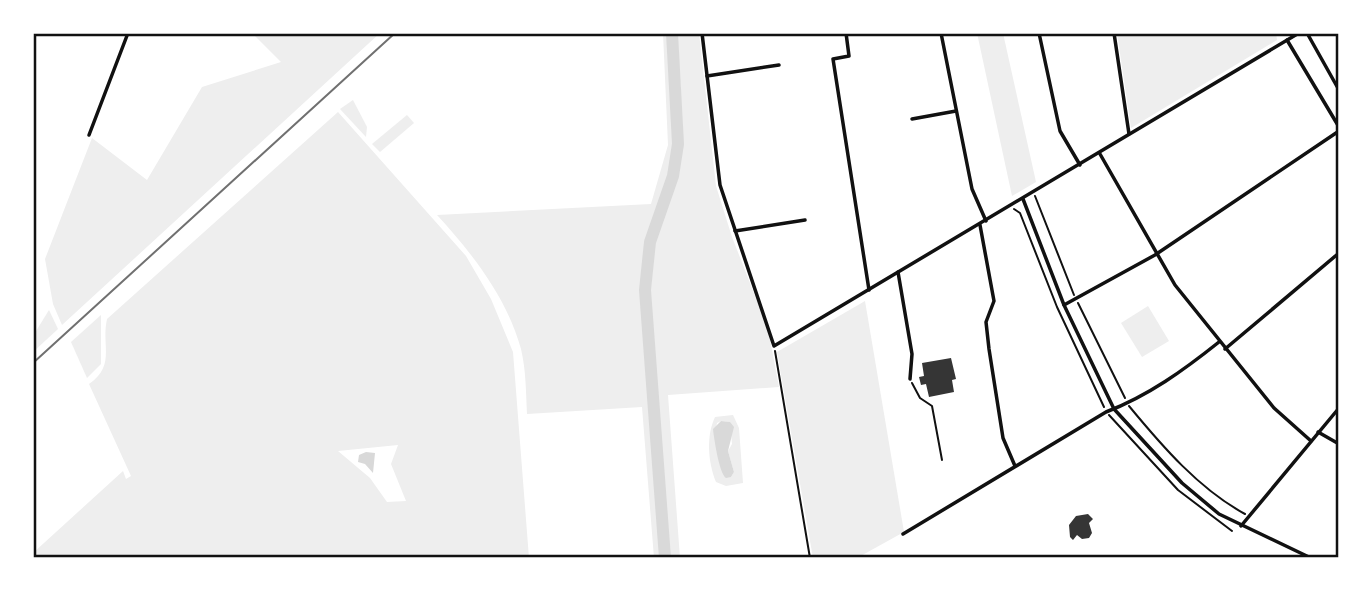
<svg xmlns="http://www.w3.org/2000/svg" width="1372" height="591" font-family="'Roboto Condensed',sans-serif">
  <rect width="100%" height="100%" fill="#fff"/>
  <!-- green -->
  <g fill="#eee" fill-rule="evenodd">
    <path d="M252,33H380L62,325L53,304L45,259L92,138L147,180L202,87L281,62Z"/>
    <path d="M663,33H669L675,144L670,173L647,242L643,290L662,558H654L642,407L527,414C526,393 526,370 521,349C507,298 472,253 437,215L651,204L668,145Z"/>
    <path d="M675,33H699L716,186L732,237L768,329L779,387L668,395L680,558H668L650,282L655,238L680,154L681,90Z"/>
    <path d="M977,33H1003L1036,182L1012,196Z"/>
    <path d="M1117,33H1276L1277,40L1131,128Z"/>
    <path d="M353,100L367,127L366,137L340,109Z"/>
    <path d="M338,112L466,256L491,299L513,352L529,558H33V553L123,471L126,479L131,476L89,384C116,365 101,346 107,319ZM398,445L391,464L406,501L387,502L370,478L338,451Z"/>
    <path d="M407,115L414,123L380,152L372,144Z"/>
    <path d="M865,301L904,532L857,558H813L777,352Z"/>
    <path d="M1148,306L1169,341L1142,357L1121,323Z"/>
    <path d="M49,310L58,329L33,352V336Z"/>
    <path d="M101,315V364L87,378L71,342Z"/>
    <path d="M733,415L739,428L743,483L726,486L716,482C708,462 706,436 715,417ZM721,421L730,422L732,444L728,451L734,472L731,477C719,461 712,443 717,423Z"/>
  </g>
  <!-- water -->
  <g fill="#d9d9d9">
    <path d="M721,421L730,422L734,427L728,451L734,472L731,477L726,478C719,473 714,438 713,429Z"/>
    <path d="M366,452L375,453L373,473L365,464L358,462L359,455Z"/>
  </g>
  <g fill="none" stroke-linecap="round" stroke-linejoin="round">
    <!-- river -->
    <path stroke="#d9d9d9" stroke-width="12" d="M665,558L645,290L650,242L673,176L678,144L672,33"/>
  </g>
  <!-- building -->
  <g fill="#353535">
    <path d="M951,358L956,379L952,380L954,392L929,397L926,384L921,385L919,377L924,376L922,363Z"/>
    <path d="M1088,514L1093,519L1089,523L1092,533L1089,538L1082,539L1077,535L1073,540L1070,537L1069,525L1076,516Z"/>
  </g>
  <g fill="none" stroke-linecap="round" stroke-linejoin="round">
    <!-- path -->
    <g stroke="#111" stroke-width="2">
      <path d="M1035,196L1074,295"/>
      <path d="M1014,209L1020,213L1057,307L1104,407"/>
      <path d="M1078,303L1125,398"/>
      <path d="M775,351L810,558"/>
      <path d="M912,383L920,398L932,406L942,460"/>
      <path d="M1129,406C1162,446 1199,489 1245,514"/>
      <path d="M1109,415L1178,490L1232,531"/>
    </g>
    <!-- minor -->
    <g stroke="#111" stroke-width="3.5">
      <path d="M702,33L720,185L774,346L1299,33"/>
      <path d="M846,33L849,56L833,59L869,290"/>
      <path d="M941,33L972,189L986,221"/>
      <path d="M1039,33L1060,131L1080,165"/>
      <path d="M1114,33L1129,134"/>
      <path d="M1307,33L1339,90"/>
      <path d="M1287,40L1339,127"/>
      <path d="M707,76L779,65"/>
      <path d="M912,119L956,111"/>
      <path d="M89,135L128,33"/>
      <path d="M1100,154L1175,285L1274,408L1311,441"/>
      <path d="M1023,199L1064,305L1114,409L1182,483L1219,514L1311,558"/>
      <path d="M980,225L994,301L986,322L989,349L1003,438L1015,466"/>
      <path d="M735,231L805,220"/>
      <path d="M898,272L912,354L910,379"/>
      <path d="M1064,305L1155,255L1339,131"/>
      <path d="M1225,349L1339,253"/>
      <path d="M1318,432L1339,444"/>
      <path d="M1241,526L1339,408"/>
      <path d="M903,534L1106,412C1148,396 1184,370 1219,342"/>
    </g>
    <!-- rail -->
    <path stroke="#707070" stroke-width="2" d="M33,363L395,33"/>
  </g>
  <!-- border -->
  <rect width="1372" height="591" fill="none" stroke="#ffffff" stroke-width="70"/>
  <rect x="35" y="35" width="1302" height="521" fill="none" stroke="#111" stroke-width="2.5"/>
</svg>
